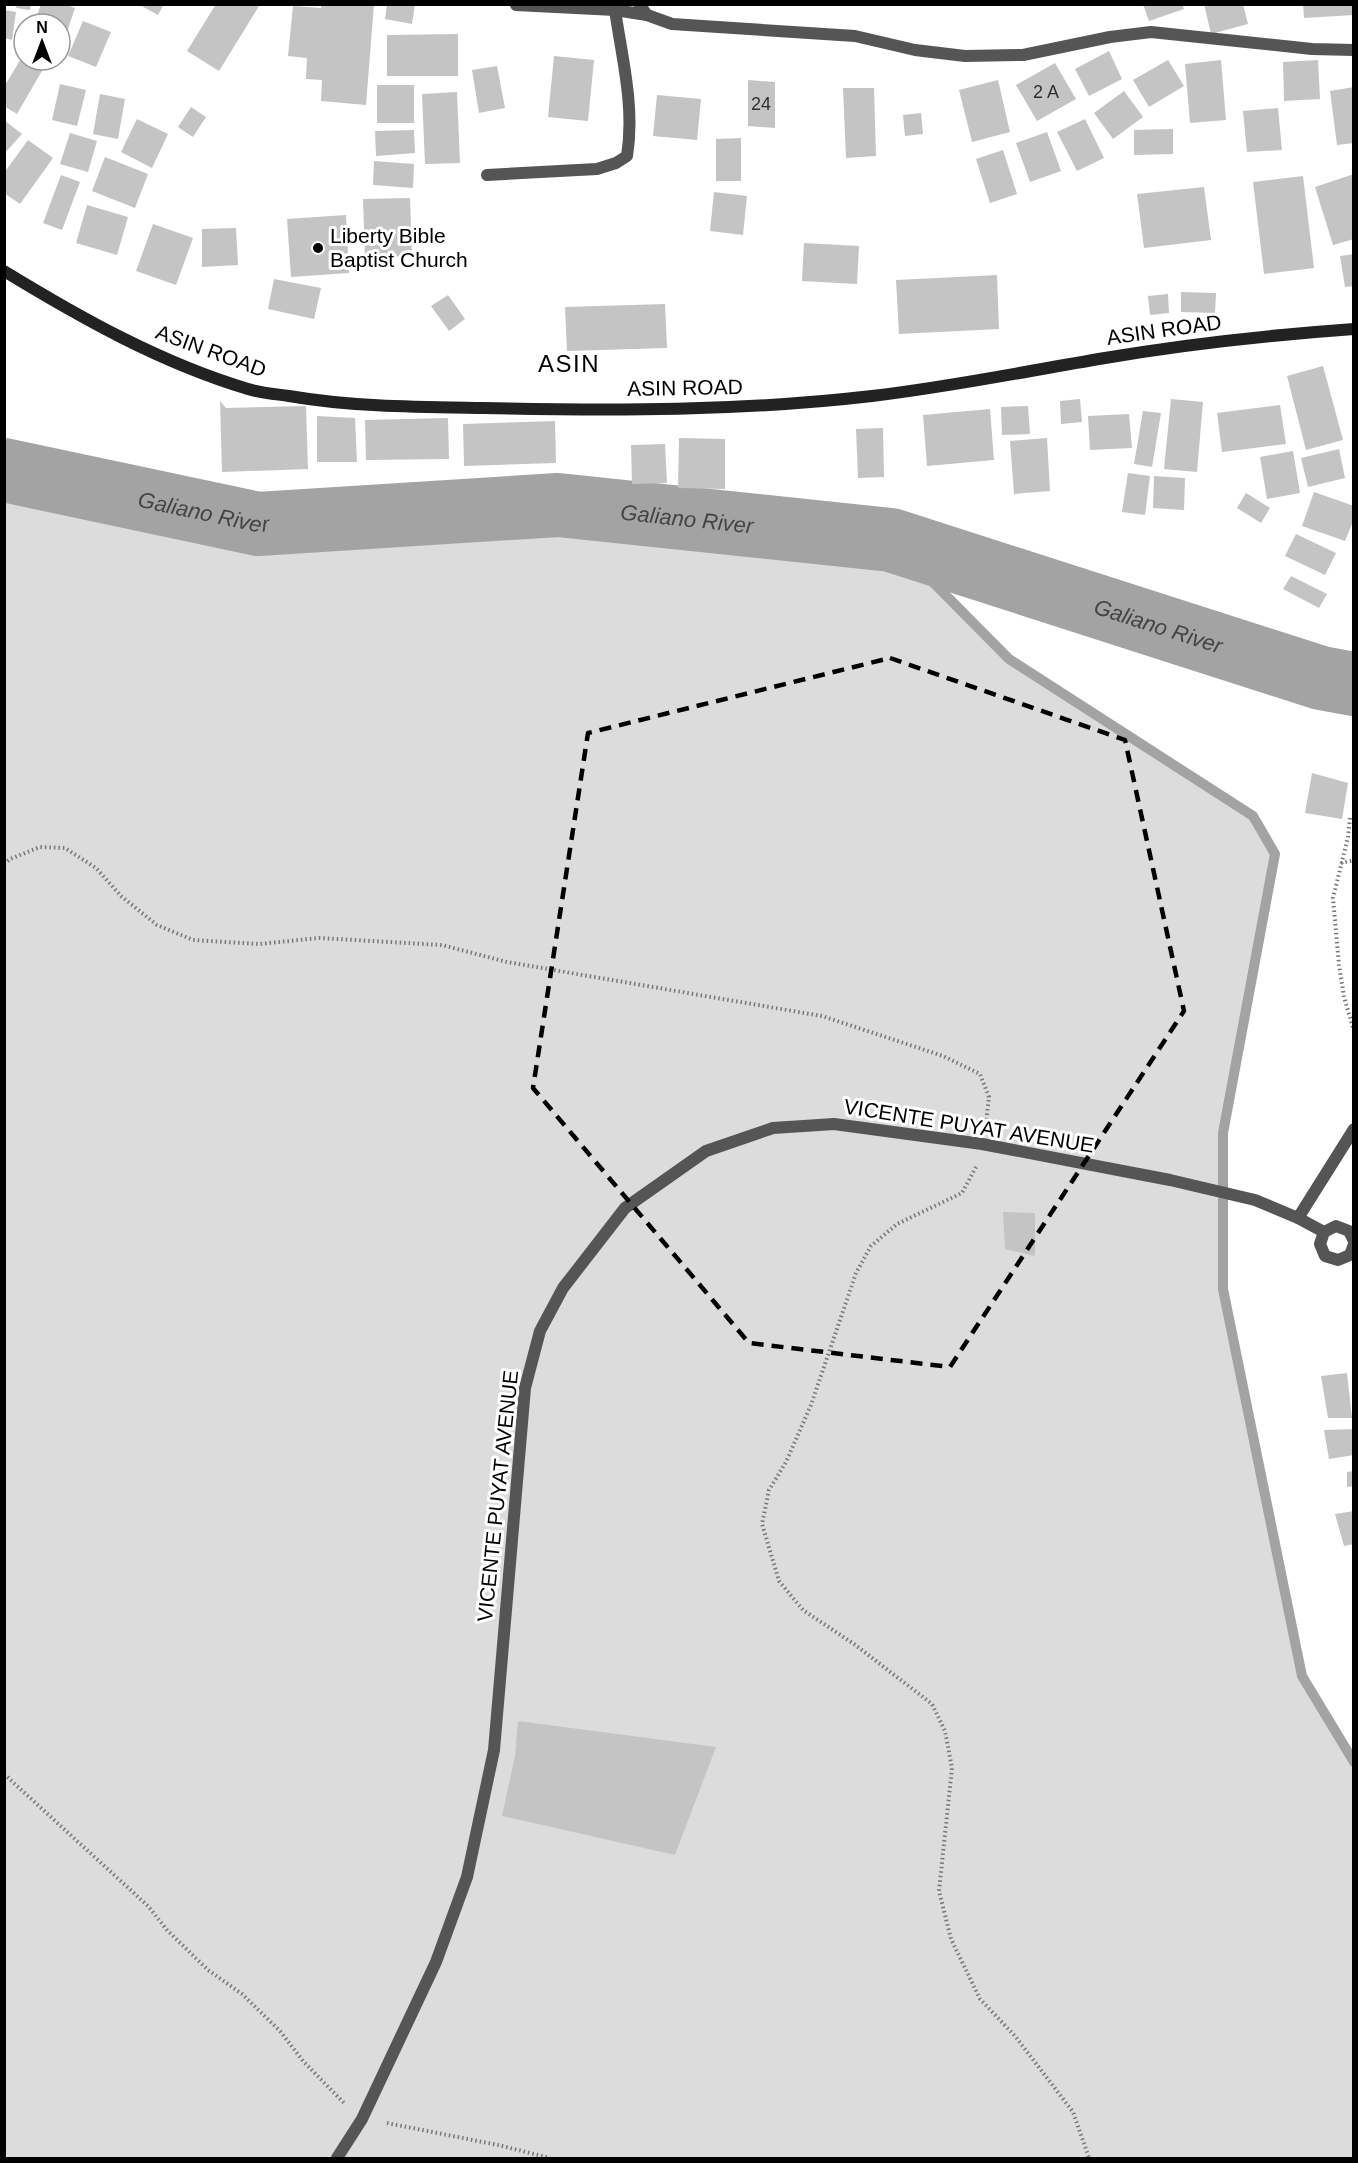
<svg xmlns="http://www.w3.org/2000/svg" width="1358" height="2163" font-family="Helvetica,sans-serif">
  <rect width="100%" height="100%" fill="#fff"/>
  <!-- green -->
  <path fill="#dcdcdc" d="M5,470L258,524L558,505L891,540L1009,659L1253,816L1275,854L1223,1133V1289L1302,1676L1353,1762V2158H5Z"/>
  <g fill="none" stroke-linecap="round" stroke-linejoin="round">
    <!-- stream -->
    <path stroke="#a3a3a3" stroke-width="10" d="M891,540L1009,659L1253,816L1275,854L1223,1133V1289L1302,1676L1354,1762"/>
    <!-- river -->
    <path stroke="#a3a3a3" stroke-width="64" id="s1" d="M4,470L258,524L558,505L891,540L1321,678L1354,684"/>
  </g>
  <!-- building -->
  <g fill="#c4c4c4">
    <path d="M17,4H31L30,10L16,8Z"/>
    <path d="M41,4H64L75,8L65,38L60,36V24H34Z"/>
    <path d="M138,4H164L158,15Z"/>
    <path d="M216,4H256L259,6L219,71L187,51Z"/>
    <path d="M321,4H374L366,105L321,101L322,80L306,79L307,58L288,56L293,6L321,8Z"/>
    <path d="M387,4H415L412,24L385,19Z"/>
    <path d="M1143,4H1182L1184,9L1149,21Z"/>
    <path d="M1204,4H1243L1248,24L1211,34Z"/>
    <path d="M1303,4H1354V15L1304,18Z"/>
    <path d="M4,10L16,12L12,40L4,38Z"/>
    <path d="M83,21L111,32L96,67L68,56Z"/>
    <path d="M458,34V76H387V35Z"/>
    <path d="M1109,51L1122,79L1089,96L1075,69Z"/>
    <path d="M554,56L594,60L588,121L548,117Z"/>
    <path d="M22,57L43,69L17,114L4,106V87Z"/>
    <path d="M1168,60L1184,86L1149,107L1133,80Z"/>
    <path d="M1221,60L1226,120L1190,123L1185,64Z"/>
    <path d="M1318,60L1320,99L1284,101L1283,62Z"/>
    <path d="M1055,63L1076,99L1037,121L1016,85Z"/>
    <path d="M497,66L505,108L479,113L472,70Z"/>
    <path d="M748,80L775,82V128L748,126Z"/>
    <path d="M998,80L1010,132L972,142L959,90Z"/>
    <path d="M60,84L86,90L77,126L52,120Z"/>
    <rect x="377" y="85" width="37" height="38"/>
    <path d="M1354,87V143L1337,145L1330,91Z"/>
    <path d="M843,88H874L876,156L846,158Z"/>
    <path d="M1124,91L1143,117L1113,139L1094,113Z"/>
    <path d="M457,92L460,163L425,164L422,94Z"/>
    <path d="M100,94L125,99L118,139L93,134Z"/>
    <path d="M657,95L701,99L697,140L653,136Z"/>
    <path d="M191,107L206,117L193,137L178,127Z"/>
    <path d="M1278,108L1282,150L1247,152L1243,111Z"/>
    <path d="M921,113L923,134L905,136L903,115Z"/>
    <path d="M137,119L168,134L152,168L121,152Z"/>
    <path d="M1085,119L1104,158L1077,171L1057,132Z"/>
    <path d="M4,120L22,134L4,154Z"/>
    <path d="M1173,129V154L1134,155V130Z"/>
    <path d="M414,130L415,153L376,156L375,131Z"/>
    <path d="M1047,132L1061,171L1030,182L1016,143Z"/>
    <path d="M70,133L97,141L88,172L60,164Z"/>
    <path d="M741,138V181H716V139Z"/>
    <path d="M28,140L53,158L20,204L4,193V173Z"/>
    <path d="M1003,150L1017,194L990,203L976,159Z"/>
    <path d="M105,157L148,174L135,208L92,191Z"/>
    <path d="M374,161L414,164L413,188L373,185Z"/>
    <path d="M1354,174V239L1333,245L1315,187Z"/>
    <path d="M61,175L80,182L62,230L43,223Z"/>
    <path d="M1303,176L1314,268L1264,274L1253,182Z"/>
    <path d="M1204,187L1211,240L1144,248L1137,194Z"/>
    <path d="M714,192L747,196L743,235L710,231Z"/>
    <path d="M410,198L412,256L365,257L363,199Z"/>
    <path d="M87,205L128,217L117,255L76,243Z"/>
    <path d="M346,215L349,273L291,277L287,219Z"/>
    <path d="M153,224L193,238L176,285L136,271Z"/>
    <path d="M236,228L238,265L202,267V229Z"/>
    <path d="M804,243L859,246L857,284L802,281Z"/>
    <path d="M1354,254V286L1345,287L1340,256Z"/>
    <path d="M997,275L999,329L899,334L896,280Z"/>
    <path d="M274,279L321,288L314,319L268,309Z"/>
    <path d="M1181,292L1216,293L1215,313L1181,312Z"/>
    <path d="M1168,294L1169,313L1150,315L1148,296Z"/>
    <path d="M448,295L465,319L449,331L431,306Z"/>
    <path d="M665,304L667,348L567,351L565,307Z"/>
    <path d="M1323,366L1343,440L1306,450L1287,376Z"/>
    <path d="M1080,399L1082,422L1061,424L1060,401Z"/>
    <path d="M1171,399L1203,402L1197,472L1164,469Z"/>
    <path d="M220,401L226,408L306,406L308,469L222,472Z"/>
    <path d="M1280,405L1286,444L1222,452L1217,413Z"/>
    <path d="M1028,406L1030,434L1002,435L1001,407Z"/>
    <path d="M990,409L994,460L927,466L923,415Z"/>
    <path d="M1143,411L1161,413L1152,467L1134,464Z"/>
    <path d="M1129,414L1132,448L1090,450L1088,416Z"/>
    <path d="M317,416L355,418L357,462H317Z"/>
    <path d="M448,418L449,459L366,460L365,420Z"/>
    <path d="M555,421L556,463L464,466L463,424Z"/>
    <path d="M883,428L884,477L858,478L856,429Z"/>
    <path d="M679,438L725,439V489L678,488Z"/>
    <path d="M1047,438L1050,491L1014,494L1010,441Z"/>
    <path d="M665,444L667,483L632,484L631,445Z"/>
    <path d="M1339,449L1345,478L1308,487L1301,458Z"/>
    <path d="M1293,451L1300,493L1267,499L1260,457Z"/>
    <path d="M1128,473L1150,476L1145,515L1122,512Z"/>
    <path d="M1154,476L1185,478L1184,510L1153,508Z"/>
    <path d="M1314,492L1354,506V519L1345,541L1302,526Z"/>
    <path d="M1246,493L1270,508L1261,523L1237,508Z"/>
    <path d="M1296,534L1336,553L1325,575L1285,556Z"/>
    <path d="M1291,576L1327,594L1319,608L1283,589Z"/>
    <path d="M1312,773L1348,783L1342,819L1305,813Z"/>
    <path d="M1003,1212L1035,1213V1256L1005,1249Z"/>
    <path d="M1347,1373L1352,1418H1328L1321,1376Z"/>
    <path d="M1354,1429V1455L1329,1459L1324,1430Z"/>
    <path d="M1354,1471V1486L1347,1487V1472Z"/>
    <path d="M1354,1511V1544L1344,1546L1335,1514Z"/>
    <path d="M518,1721L716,1747L675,1855L502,1816L515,1756Z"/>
  </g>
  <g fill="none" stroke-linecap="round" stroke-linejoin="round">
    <!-- path -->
    <g stroke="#777" stroke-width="4" stroke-dasharray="1.5 3" stroke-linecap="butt">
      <path d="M1350,818L1348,837L1333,898L1339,965L1344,997L1354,1031"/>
      <path d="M1341,863L1354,860"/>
      <path d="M4,864L10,859L40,847L65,848L96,868L121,896L157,925L193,940L259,944L319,938L442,945L507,962L822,1016L943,1056L980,1074L989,1097L986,1122"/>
      <path d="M976,1167L962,1193L897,1224L871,1246L856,1273L811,1405L786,1462L769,1490L762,1524L779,1581L803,1610L854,1644L932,1704L945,1731L952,1768L939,1891L951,1939L980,1999L1015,2036L1073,2112L1089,2158"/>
      <path d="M4,1774L148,1906L167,1930L208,1970L242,1994L280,2031L303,2061L344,2103"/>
      <path d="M387,2123L498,2145L550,2158"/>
    </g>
    <!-- service -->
    <g stroke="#555" stroke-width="12">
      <path d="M516,5L615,10L647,15"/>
      <path d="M487,175L597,169L616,163L627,156C635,107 622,58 615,10"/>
    </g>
    <!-- minor -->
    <g stroke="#555" stroke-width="12">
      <path d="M639,4L647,15L672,24L855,36L915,50L965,56L1023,55L1110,37L1151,32L1312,49L1354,50"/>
      <path d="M1298,1218L1354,1129"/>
      <path d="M1354,1241L1349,1231L1336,1226L1324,1232L1320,1244L1325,1256L1338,1260L1350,1255L1354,1244"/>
      <path d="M337,2158L362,2119L436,1962L467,1877L494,1750L525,1388L540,1331L563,1288L625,1208L706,1151L773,1128L834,1124L982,1144L1170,1180L1255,1200L1298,1218L1324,1232"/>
    </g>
    <!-- secondary -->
    <path stroke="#222" stroke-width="12" d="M4,271C81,318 161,363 248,389C261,393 275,394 289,396C353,407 418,407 483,408C613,411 743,411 872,396C950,387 1027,371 1105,358C1187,344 1270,335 1354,329"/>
  </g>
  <!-- marked area -->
  <path fill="none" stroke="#000" stroke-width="4.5" stroke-dasharray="12 8" stroke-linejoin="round" d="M890,658L1125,740L1184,1011L950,1367L749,1343L533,1088L588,733Z"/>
  <!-- markers -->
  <circle fill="#000" stroke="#fff" stroke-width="2" cx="318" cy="248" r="6"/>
  <g text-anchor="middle" stroke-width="6" stroke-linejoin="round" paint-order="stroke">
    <!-- number labels -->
    <g font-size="18" fill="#313131">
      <text x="1046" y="98">2 A</text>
      <text x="761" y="110">24</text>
    </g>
    <!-- poi labels -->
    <g font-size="21" fill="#000" stroke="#fff" text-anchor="start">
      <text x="330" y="243">Liberty Bible<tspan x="330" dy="24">Baptist Church</tspan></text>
    </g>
    <!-- street labels -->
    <g font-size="21" fill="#000" stroke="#fff">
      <text transform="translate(1164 330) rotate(-8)" y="7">ASIN ROAD</text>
      <text transform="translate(211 351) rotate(20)" y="7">ASIN ROAD</text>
      <text transform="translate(685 388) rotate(-1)" y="7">ASIN ROAD</text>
      <text transform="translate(969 1126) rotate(9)" y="7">VICENTE PUYAT AVENUE</text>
      <text transform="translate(498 1496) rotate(-84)" y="7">VICENTE PUYAT AVENUE</text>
    </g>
    <!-- water labels -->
    <g font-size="22" font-style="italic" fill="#444" stroke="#fff">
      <text dy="8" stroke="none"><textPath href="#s1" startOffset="204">Galiano River</textPath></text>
      <text dy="8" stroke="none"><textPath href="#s1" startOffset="690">Galiano River</textPath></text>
      <text dy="8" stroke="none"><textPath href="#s1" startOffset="1176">Galiano River</textPath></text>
    </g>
    <!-- quarter labels -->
    <g font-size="24" letter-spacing="1.5" fill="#000" stroke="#fff">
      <text x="569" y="372">ASIN</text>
    </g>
  </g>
  <!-- border -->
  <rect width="1358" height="2163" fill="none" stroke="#000000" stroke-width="12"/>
  <!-- north arrow -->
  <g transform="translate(42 42)"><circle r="28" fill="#ffffff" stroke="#999999" stroke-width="1.5"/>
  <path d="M0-4.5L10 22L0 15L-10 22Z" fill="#000000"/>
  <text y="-9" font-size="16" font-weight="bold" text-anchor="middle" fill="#000000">N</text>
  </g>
</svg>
